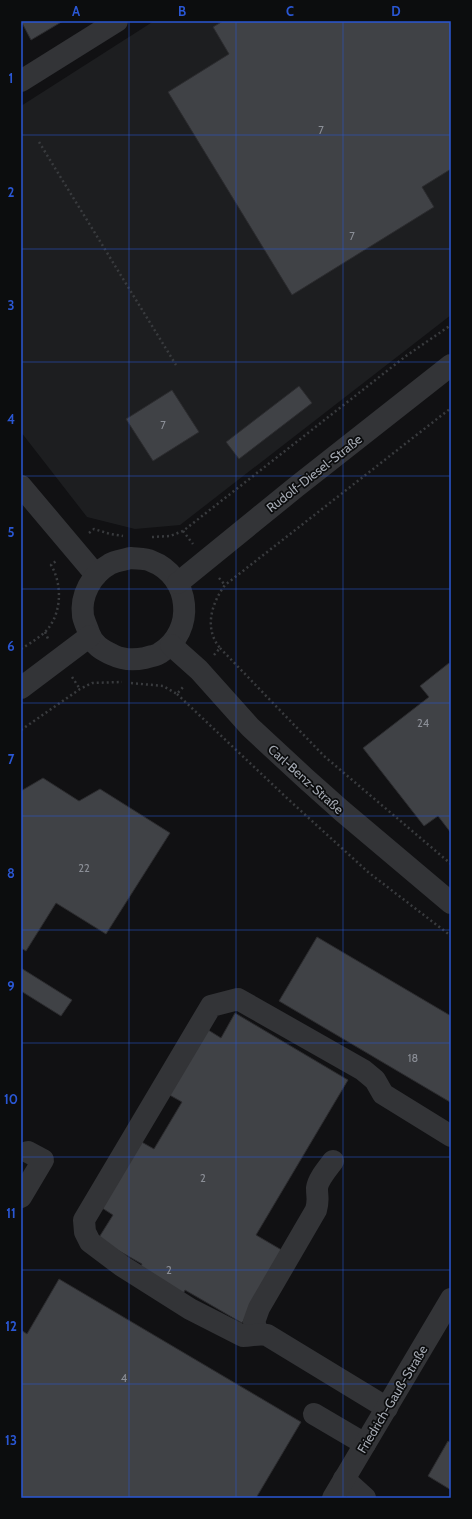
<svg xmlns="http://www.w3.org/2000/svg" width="472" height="1519" font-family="Cabin,sans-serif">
  <rect width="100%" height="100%" fill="#111113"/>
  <!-- built -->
  <path fill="#1d1e20" d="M154,21H451V315L180,525L135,529L87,517L21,432V106Z"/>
  <!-- building -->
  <g fill="#404246" stroke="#2c2c2f">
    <path d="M21,21H63L31,40Z"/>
    <path d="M223,21H451V169L422,187L434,207L292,295L168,92L229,54L213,27Z"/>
    <path d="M299,386L312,403L239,459L226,442Z"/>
    <path d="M172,390L199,432L153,461L126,419Z"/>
    <path d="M449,663L451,666V833L438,816L424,826L363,748L429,697L420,686Z"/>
    <path d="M43,778L79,801L100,789L170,833L106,934L56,903L26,951L21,948V791Z"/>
    <path d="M317,937L451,1016V1101L450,1102L279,1001Z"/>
    <path d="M21,968L72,1000L61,1016L21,991Z"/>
    <path d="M235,1013L348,1080L256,1235L285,1252L242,1323L185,1290L182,1296L139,1270L142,1264L98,1239L113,1215L99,1206L138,1140L154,1149L182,1102L166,1093L205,1028L221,1038Z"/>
    <path d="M59,1279L301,1422L256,1498H21V1330L27,1334Z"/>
    <path d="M448,1441L451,1443V1490L428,1476Z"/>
  </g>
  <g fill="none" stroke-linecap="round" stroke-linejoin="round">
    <!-- path -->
    <g stroke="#393b3e" stroke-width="2.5" stroke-dasharray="2 3" stroke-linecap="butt">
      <path d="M39,142L176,365"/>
      <path d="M183,531L193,544"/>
      <path d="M89,533L94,529L110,534L123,536"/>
      <path d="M152,537L170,536L183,531L406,356L451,325"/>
      <path d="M219,578L225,585"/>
      <path d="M45,632L49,641"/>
      <path d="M220,648L324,756L451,864"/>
      <path d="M21,649C29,644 37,639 44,633C62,616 63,585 51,565L56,561"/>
      <path d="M214,655L220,648C204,629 211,604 225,585L451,408"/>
      <path d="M72,677L80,689"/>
      <path d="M131,683L163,686L177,694L184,686"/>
      <path d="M177,694L289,800L368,872L451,936"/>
      <path d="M21,730L80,689L92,683L122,682"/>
    </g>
    <!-- minor -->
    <g stroke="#333437" stroke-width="22">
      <path d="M21,81L117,21"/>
      <path d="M21,486L96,575"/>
      <path d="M130,558C137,559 145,558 151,561C191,576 196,631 160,653C156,656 150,656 145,658C135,660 123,660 113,655C102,650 93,645 89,633C87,627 84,621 83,616C80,595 92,574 110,564C115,561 124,560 130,558Z"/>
      <path d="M178,583L296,487L451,365"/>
      <path d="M171,645L199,670L250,727L305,778L342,811L451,903"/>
      <path d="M21,688L90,636"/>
      <path d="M21,1197L43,1160L28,1152"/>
      <path d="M258,1333L254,1322L259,1308L316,1210C319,1200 317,1198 317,1188C318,1179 328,1168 333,1161"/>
      <path d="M387,1408L267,1335C258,1333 252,1336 243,1336L190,1309L122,1266L90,1242L85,1232L84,1220L211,1006L238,999L363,1070L375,1080L383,1094L451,1136"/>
      <path d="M314,1414L365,1444"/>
      <path d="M344,1479L365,1498"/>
      <path d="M333,1498L451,1299"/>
    </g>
  </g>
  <!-- grid -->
  <path fill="none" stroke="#2a57d4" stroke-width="1" stroke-opacity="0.55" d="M129,21V1498M236,21V1498M343,21V1498M21,135H451M21,249H451M21,362H451M21,476H451M21,589H451M21,703H451M21,816H451M21,930H451M21,1043H451M21,1157H451M21,1270H451M21,1384H451"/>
  <g text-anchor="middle" stroke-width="3.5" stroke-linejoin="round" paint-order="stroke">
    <!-- number labels -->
    <g font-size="11" fill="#8b8f97">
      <text x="321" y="134">7</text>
      <text x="352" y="240">7</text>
      <text x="163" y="429">7</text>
      <text x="423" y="727">24</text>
      <text x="84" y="872">22</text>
      <text x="413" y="1062">18</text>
      <text x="203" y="1182">2</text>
      <text x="169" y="1274">2</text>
      <text x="124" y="1382">4</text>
    </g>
    <!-- street labels -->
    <g font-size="13" fill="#a4a9b2" stroke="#0c0d0e">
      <text transform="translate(314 473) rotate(-38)" y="5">Rudolf-Diesel-Straße</text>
      <text transform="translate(306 779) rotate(42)" y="5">Carl-Benz-Straße</text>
      <text transform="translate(392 1399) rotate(-59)" y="5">Friedrich-Gauß-Straße</text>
    </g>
  </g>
  <!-- border -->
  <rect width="472" height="1519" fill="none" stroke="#0c0d0e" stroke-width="44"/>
  <rect x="22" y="22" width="428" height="1475" fill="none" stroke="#2a57d4" stroke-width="1.5"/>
  <g font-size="13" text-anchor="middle" font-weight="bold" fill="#2a57d4">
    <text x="76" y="16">A</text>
    <text x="182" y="16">B</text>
    <text x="290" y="16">C</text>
    <text x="396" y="16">D</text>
    <text x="11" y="83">1</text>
    <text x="11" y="197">2</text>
    <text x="11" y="310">3</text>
    <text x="11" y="424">4</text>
    <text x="11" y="537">5</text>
    <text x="11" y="651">6</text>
    <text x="11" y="764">7</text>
    <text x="11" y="878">8</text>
    <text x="11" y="991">9</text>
    <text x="11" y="1104">10</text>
    <text x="11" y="1218">11</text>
    <text x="11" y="1331">12</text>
    <text x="11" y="1445">13</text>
  </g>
</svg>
